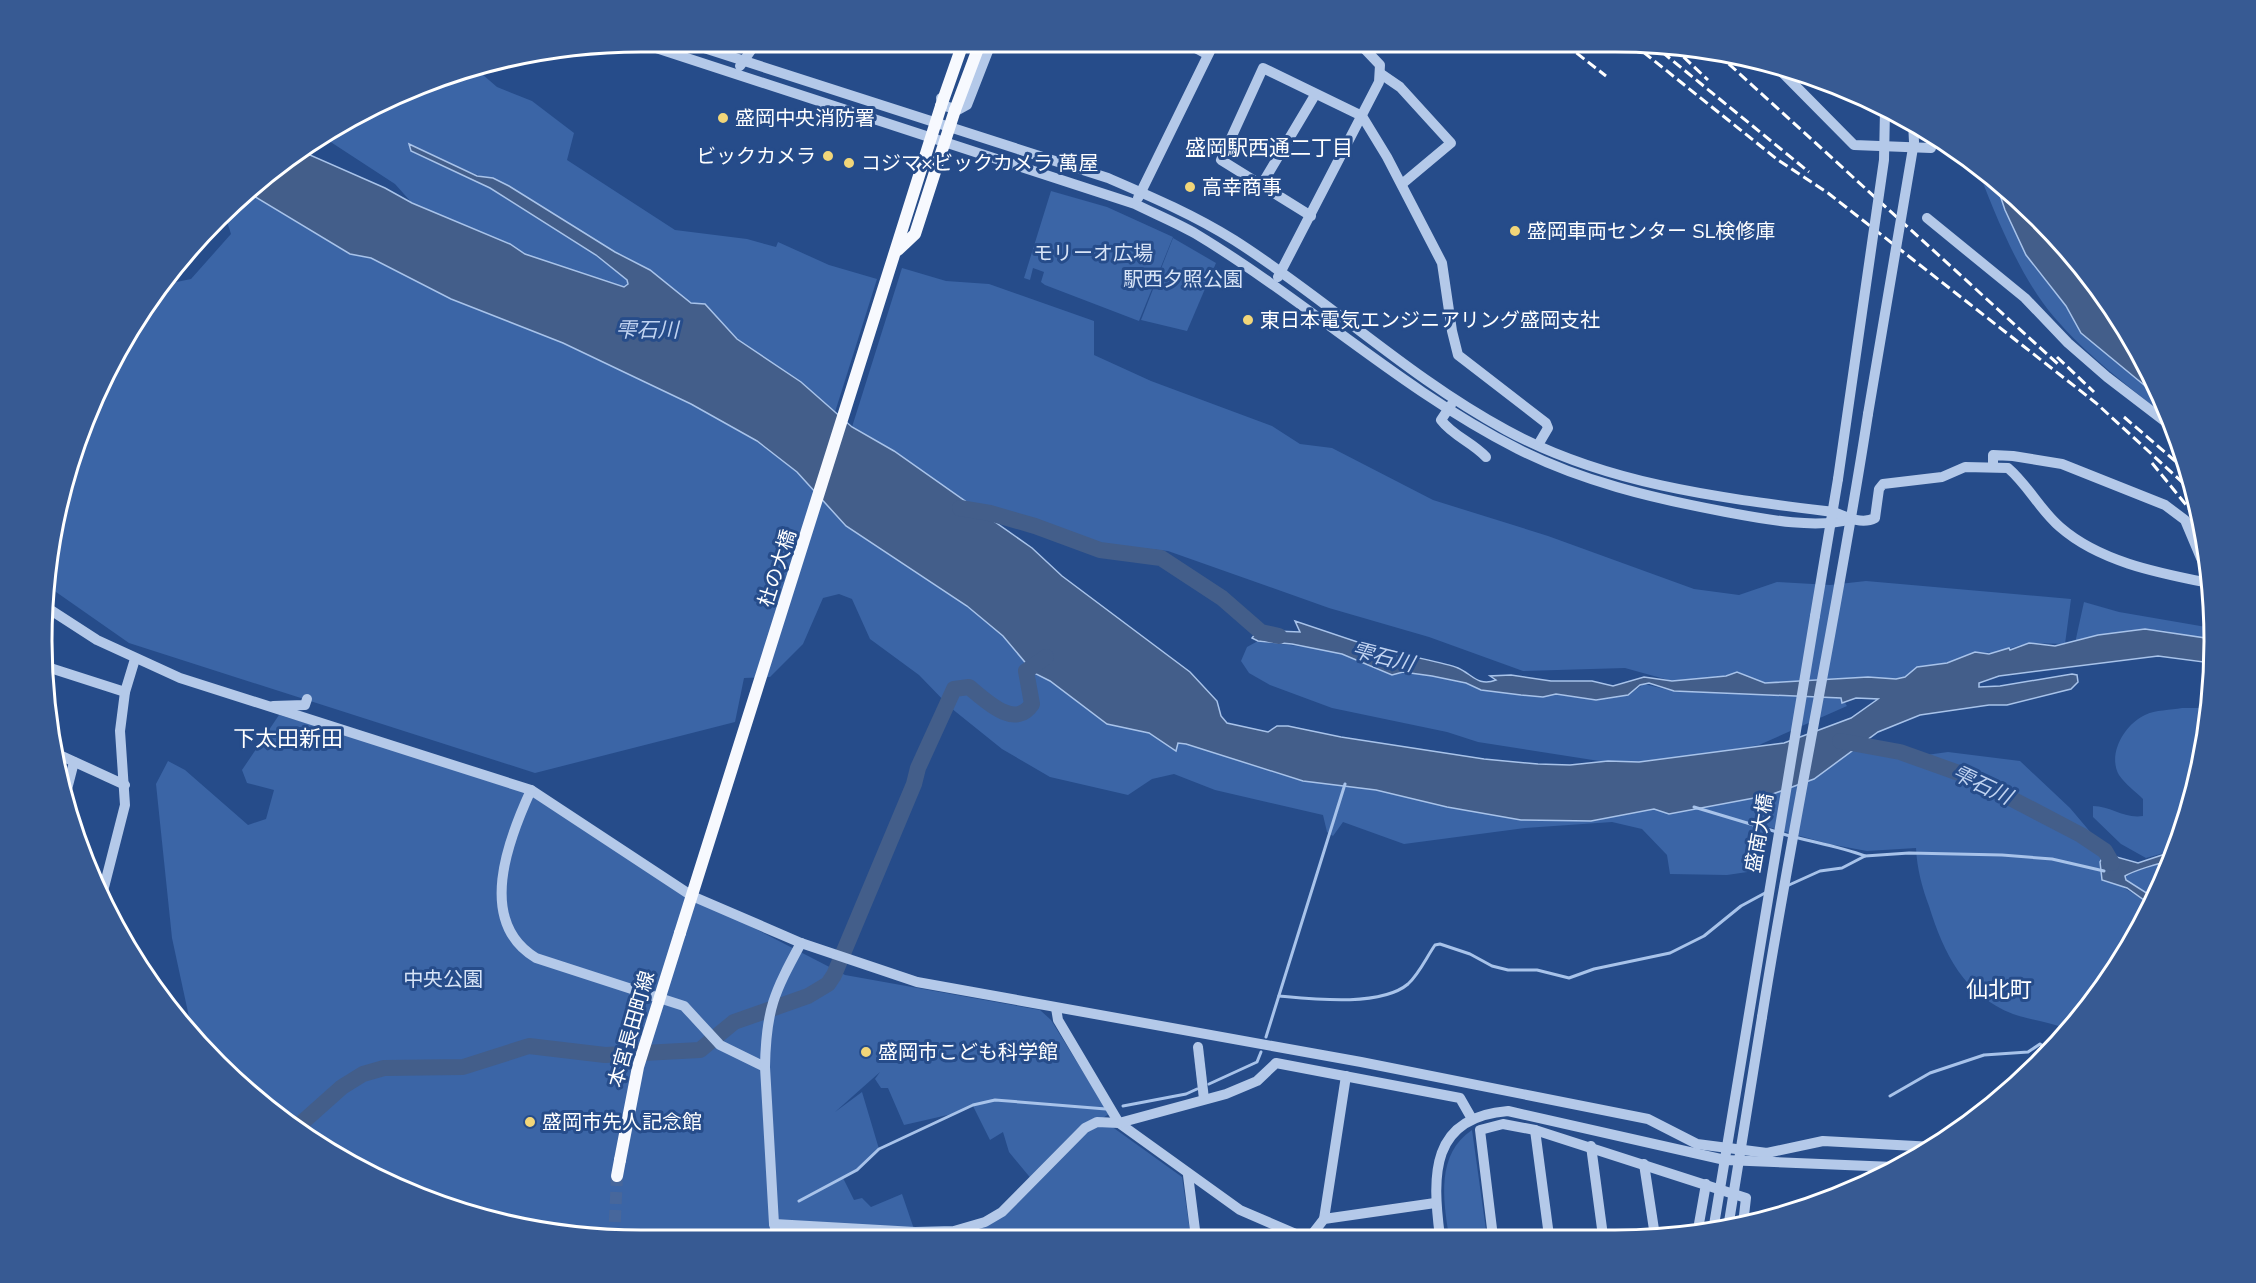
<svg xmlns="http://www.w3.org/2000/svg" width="2256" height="1283" font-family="'Nunito Sans','Noto Sans JP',sans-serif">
  <rect width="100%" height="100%" fill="#264c8a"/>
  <!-- green -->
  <g fill="#3b65a6" fill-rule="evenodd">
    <path d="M475,68L497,87L532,101L574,133L567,160L675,230L747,239L776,247L778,242L829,265L877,279L835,412L736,339L705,304L691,303L650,270L615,252L509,186L411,151L490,188L596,255L627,280L628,284L624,287L525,254L510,244L412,203L395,184L323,137C371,107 419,81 475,68Z"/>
    <path d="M1977,167L1995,180L2005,210L2026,255L2066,306L2081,333L2161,399L2167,417C2128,386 2087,356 2054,317C2021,279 1995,215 1977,167Z"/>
    <path d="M1051,191L1107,207L1173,237L1139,321L1045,285L1041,282L1044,272L1033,268L1030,280L1024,278Z"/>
    <path d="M247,192L350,254L371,258L451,299L563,343L691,404L757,442L797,472L846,526L967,606L1003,636L1034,673L1050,681L1107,724L1149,733L1176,750L1178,743L1186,744L1303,781L1376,790L1447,807L1521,820L1591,821L1655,809L1669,814L1770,795L1814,779L1864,743L1900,749L1919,756L1948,752L2020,761L2070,808L2103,847L2094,849L2104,855L2100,862L2101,874L2144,900L2152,901L2134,942L2067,1029C2050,1022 2031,1020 2013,1014C1964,995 1944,954 1929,906C1922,887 1917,869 1916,848L1867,851L1829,844L1768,827L1761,870L1727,875L1670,874L1667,855L1642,829L1612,822L1525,828L1404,844L1343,822L1333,836L1327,832L1323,815L1215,790L1174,774L1152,779L1128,795L1050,777L1002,749L951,708L919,675L870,639L852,599L839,594L823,598L803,644L770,677L744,678L735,722L535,773L129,643L46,585L47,564L63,486L104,377L143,308L162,285L191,279L231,234L224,212Z"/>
    <path d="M1173,238L1216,263L1187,331L1141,320Z"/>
    <path d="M902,268L946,281L989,284L1094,321V355L1151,381L1272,426L1300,444L1332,448L1433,500L1548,536L1694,589L1739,595L1777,582L1830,585L1866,581L2071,599L2065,644L2029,643L1993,653L1975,652L1947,663L1921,666L1905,677L1896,679L1868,677L1765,683L1737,673L1726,676L1672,681L1625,668L1523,671L1429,637L1329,608L1168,551L1095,543L1061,530L976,509L894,451L852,427Z"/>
    <path d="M2084,602L2119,612L2212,628V635C2193,642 2176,631 2157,630C2130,630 2099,633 2075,643Z"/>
    <path d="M1258,641L1312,648L1342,654L1392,675L1403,672L1432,676L1466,683L1481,690L1543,697L1556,694L1596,700L1628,695L1644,684L1673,691L1842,698L1847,706L1759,745L1663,761L1612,763L1478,742L1447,732L1332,708L1270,685L1249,673L1241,661L1247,647Z"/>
    <path d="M2182,708H2209V720L2187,815L2182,822L2181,837L2171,851L2146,858L2121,844L2093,817V806C2111,806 2124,819 2143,816V799C2136,792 2125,784 2119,775C2107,754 2125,724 2145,715C2155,710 2171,710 2182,708Z"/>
    <path d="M279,715L531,790L692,896L845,975L1040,1010L1051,1020L1109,1114L1098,1121L1111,1126L1182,1177L1191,1238L603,1240L486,1220L341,1161L246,1092L194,1040L172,938L156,784L168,761L185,770L248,825L266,819L274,790L247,783L242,770ZM880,1072L875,1079L881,1088H888L904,1125L952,1114L973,1106L990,1140L1003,1132L1009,1152L1033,1181L985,1222L915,1232L902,1194L871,1207L862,1198L854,1200L843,1178L857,1170L879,1149L862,1092L835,1112Z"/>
    <path d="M2170,861L2155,894H2148L2126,880L2127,874Z"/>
    <path d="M1472,1130L1487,1237H1449C1443,1199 1436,1154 1472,1130Z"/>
  </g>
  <!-- water -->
  <g fill="#435e8a" stroke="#a8c3ea" stroke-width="1.5">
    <path d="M409,144L477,176L493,178L509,186L615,252L650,270L691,303L705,304L737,339L801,382L852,427L894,451L1032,548L1062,576L1190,672L1217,701L1221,716L1227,723L1268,732L1277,726H1288L1341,737L1484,759L1538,764L1570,765L1608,761L1639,762L1784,743L1851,718L1878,699L1856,698L1842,703L1841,698L1674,691L1649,683L1640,685L1628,695L1596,700L1556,694L1543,697L1521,695L1481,690L1466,683L1432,676L1403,672L1392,675L1342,654L1292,644L1258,641L1252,638L1262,626L1275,631L1300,632L1295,621L1396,655L1402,654C1417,658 1446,663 1458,668C1472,674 1478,687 1496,680L1490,676L1511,675L1551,681H1592L1613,686L1644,677L1672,681L1726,676L1737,672L1765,683L1868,677L1896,679L1905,677L1917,667L1947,663L1975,652L1989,654L2009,648L2010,650L2029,643L2055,646L2098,635L2145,629L2212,639L2211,663L2158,656L1999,676L1979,683V687L2000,686L2072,674L2077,675L2078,682L2071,689L2007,705H1989L1920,715L1878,732L1814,779L1770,795L1669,814L1654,809L1591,821L1521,820L1447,807L1376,790L1303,781L1186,744L1178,743L1176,751L1149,733L1107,724L1050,681L1034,673L1003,636L967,606L846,526L797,472L757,441L691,404L563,343L451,299L371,258L350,254L247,192L277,166L301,151L385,188L412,203L510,244L525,254L624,287L628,284L627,280L596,255L490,188L411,151Z"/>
    <path d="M1995,180L2010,191L2090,277L2152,377L2161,399L2081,333L2066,306L2026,255L2005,210Z"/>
    <path d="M2106,845L2109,855L2138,863L2165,854L2177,845L2170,861C2159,863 2133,871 2125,876L2126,880L2148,894H2155L2152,901L2144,900L2127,888L2102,880L2100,862L2104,855L2093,849Z"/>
  </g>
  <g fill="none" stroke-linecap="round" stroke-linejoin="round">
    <!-- stream -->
    <g stroke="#a8c3ea" stroke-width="3">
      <path d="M1694,807L1777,832"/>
      <path d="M1783,834C1811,842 1838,846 1865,856"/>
      <path d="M1789,885L1820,871L1842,868L1865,856L1909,853L2002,855L2052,859L2104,871"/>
      <path d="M1279,996C1312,999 1381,1007 1408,984C1419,974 1426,958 1435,945L1440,944L1470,954L1492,966L1508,970H1537L1569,978L1594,969L1670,953L1704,936L1741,906L1765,893"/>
      <path d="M1266,1037L1345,784"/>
      <path d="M1209,1084L1257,1062L1261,1052"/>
      <path d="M1890,1096L1930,1073L1984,1055L2028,1052L2040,1044L2050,1051"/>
      <path d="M1123,1106L1186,1094L1197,1089"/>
      <path d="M799,1201L857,1170L879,1149L973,1105L995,1100L1106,1109"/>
    </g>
    <!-- river -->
    <g stroke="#435e8a" stroke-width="16">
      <path d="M960,508L990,513L1035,526L1100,550L1161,558L1222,598L1261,632L1279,636"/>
      <path d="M1840,741L1900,752L1970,777L2081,835L2105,851L2112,863"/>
      <path d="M296,1128L342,1087L363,1074L384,1068L463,1067L529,1046L605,1055L700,1050L734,1022L808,996L828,984L834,975L914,784L918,768L954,689L969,687C986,701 1015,730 1032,704L1026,671L1046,657"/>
    </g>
    <!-- major-tunnel -->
    <path stroke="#47679c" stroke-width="12" stroke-dasharray="12 6" stroke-linecap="butt" d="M614,1240L617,1176"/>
    <!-- minor -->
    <g stroke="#b4c9e9" stroke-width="10">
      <path d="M1190,45L1207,54"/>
      <path d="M653,47L1135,204C1155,214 1177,223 1196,234C1307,301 1402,390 1518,449C1581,481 1652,498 1721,511C1759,518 1815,530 1851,519"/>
      <path d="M701,47L1108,178C1152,197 1194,215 1234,240C1327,299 1408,377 1506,430C1607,485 1721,498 1834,512C1846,517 1862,525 1875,518L1879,489L1883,484L1942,477L1965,467L2008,468C2028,485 2040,510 2060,527C2100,562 2159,573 2209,583"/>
      <path d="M1774,64L1854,145L1931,148"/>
      <path d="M740,66L754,46"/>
      <path d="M1381,74L1400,87L1451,143L1402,184"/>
      <path d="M941,98L942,105L958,110L967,105L990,46"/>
      <path d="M1262,184L1315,95"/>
      <path d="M1138,198L1213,45"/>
      <path d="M1311,216L1221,160L1263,68L1362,116L1387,157L1442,263L1452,331L1458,355L1546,423L1548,428L1538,445"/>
      <path d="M1927,218L2025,298L2068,343L2107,377L2171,426"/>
      <path d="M1278,277L1379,82L1380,65L1360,44"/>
      <path d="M1451,405L1441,420C1453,436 1472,442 1486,457"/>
      <path d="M1993,466V455L2013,456L2062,464L2165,505L2185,520L2209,577"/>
      <path d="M46,607L97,640L180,678L531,790L692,896L801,943L917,982L1361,1062L1648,1119L1697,1144L1767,1153L1823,1141L1934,1147"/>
      <path d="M1815,616L1838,479"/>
      <path d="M44,666L125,692"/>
      <path d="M273,706L305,705L307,699"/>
      <path d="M53,752L125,785"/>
      <path d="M531,790C508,840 476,922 536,958L684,1006L720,1045L765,1067L774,1224L778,1239"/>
      <path d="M65,797L74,762"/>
      <path d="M101,899L125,805L120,731L125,692L135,659"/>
      <path d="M1056,1008L1058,1020L1119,1123L1240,1210L1303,1237"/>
      <path d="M1762,1017C1794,815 1837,616 1868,414"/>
      <path d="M1198,1047L1204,1099"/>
      <path d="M765,1067C766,1009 774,993 801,943"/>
      <path d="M1535,1130L1549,1236"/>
      <path d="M1591,1146L1603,1236"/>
      <path d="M1644,1164L1655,1236"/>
      <path d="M1188,1175L1196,1238"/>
      <path d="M1324,1219L1346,1076"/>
      <path d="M1744,1219L1779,1216"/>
      <path d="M774,1224L915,1232L954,1231L985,1222L1002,1212L1085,1128L1097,1122L1119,1123L1226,1094L1257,1081L1276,1063L1460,1098L1472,1119"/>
      <path d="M1697,1235L1706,1184"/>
      <path d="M1659,1236L1698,1231"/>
      <path d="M1310,1237L1324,1219L1435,1203"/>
      <path d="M1440,1237C1432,1175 1430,1117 1508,1111L1725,1160L1894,1167"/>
      <path d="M1493,1237L1480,1130L1503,1124L1535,1130L1746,1198L1743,1224"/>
    </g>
    <!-- major -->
    <g stroke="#f7f9fe" stroke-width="12">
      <path d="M898,250L915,234L955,110"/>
      <path d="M680,933L941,106"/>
      <path d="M617,1176L620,1160"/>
    </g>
    <!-- rail -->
    <g stroke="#fff" stroke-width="3" stroke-dasharray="10 4.5" stroke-linecap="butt">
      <path d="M1632,43L1778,160L1828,193L2096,403L2195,494"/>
      <path d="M1651,43L1809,172"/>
      <path d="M1565,44L1606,76"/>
      <path d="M1673,47L1708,80"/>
      <path d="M1718,54L2059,365"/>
      <path d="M2057,357L2094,392"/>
      <path d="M2124,417L2188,472"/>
      <path d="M2152,463L2200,522"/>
    </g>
    <!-- minor-bridge -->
    <g stroke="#b4c9e9" stroke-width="10">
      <path d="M1868,414L1914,142L1913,122"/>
      <path d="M1838,479L1884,160L1885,110"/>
      <path d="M1728,1228L1762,1017"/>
      <path d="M1713,1231L1815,616"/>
    </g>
    <!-- major-bridge -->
    <g stroke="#f7f9fe" stroke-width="12">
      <path d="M941,106L962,46"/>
      <path d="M955,110L979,46"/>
      <path d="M620,1160L638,1067L680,933"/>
    </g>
  </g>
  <!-- markers -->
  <g fill="#f2d679" stroke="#264c8a" stroke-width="2">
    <circle cx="723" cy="118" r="6"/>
    <circle cx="828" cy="156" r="6"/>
    <circle cx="849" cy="163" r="6"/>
    <circle cx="1190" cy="187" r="6"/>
    <circle cx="1515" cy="231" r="6"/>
    <circle cx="1248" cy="320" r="6"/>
    <circle cx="866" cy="1052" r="6"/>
    <circle cx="530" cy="1122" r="6"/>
  </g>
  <g text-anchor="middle" stroke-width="6" stroke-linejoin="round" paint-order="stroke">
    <!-- poi labels -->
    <g font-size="20" fill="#fff" stroke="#264c8a" text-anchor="start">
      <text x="735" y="125">盛岡中央消防署</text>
      <text x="816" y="163" text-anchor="end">ビックカメラ</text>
      <text x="861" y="170">コジマ×ビックカメラ 萬屋</text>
      <text x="1202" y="194">高幸商事</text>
      <text x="1527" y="238">盛岡車両センター SL検修庫</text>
      <text x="1260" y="327">東日本電気エンジニアリング盛岡支社</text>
      <text x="878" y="1059">盛岡市こども科学館</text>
      <text x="542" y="1129">盛岡市先人記念館</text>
    </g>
    <!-- park labels -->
    <g font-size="20" fill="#d8e4f7" stroke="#264c8a">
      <text x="1093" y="260">モリーオ広場</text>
      <text x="1183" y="286">駅西夕照公園</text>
      <text x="443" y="986">中央公園</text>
    </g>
    <!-- street labels -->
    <g font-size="20" fill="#fff" stroke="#264c8a">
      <text transform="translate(777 568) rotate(-72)" y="7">杜の大橋</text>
      <text transform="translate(1759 833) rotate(-80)" y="7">盛南大橋</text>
      <text transform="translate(631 1029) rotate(-74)" y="7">本宮長田町線</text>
    </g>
    <!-- neighbourhood labels -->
    <g font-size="21" fill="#fff" stroke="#264c8a">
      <text x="1269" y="155">盛岡駅西通二丁目</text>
    </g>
    <!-- water labels -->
    <g font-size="21" font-style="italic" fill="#c0d3f1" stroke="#264c8a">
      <text x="647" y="337">雫石川</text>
      <text transform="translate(1383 657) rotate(14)" y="7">雫石川</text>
      <text transform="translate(1982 785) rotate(25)" y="7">雫石川</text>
    </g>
    <!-- quarter labels -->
    <g font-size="22" fill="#fff" stroke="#264c8a">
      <text x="288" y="746">下太田新田</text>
      <text x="1999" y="997">仙北町</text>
    </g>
  </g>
  <!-- crop -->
  <path d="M0 0H2256V1283H0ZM641 52H1615A589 589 0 0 1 2204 641V641A589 589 0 0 1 1615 1230H641A589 589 0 0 1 52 641V641A589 589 0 0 1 641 52Z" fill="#375a93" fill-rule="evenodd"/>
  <path fill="none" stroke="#fff" stroke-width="3" d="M641 52H1615A589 589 0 0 1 2204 641V641A589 589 0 0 1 1615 1230H641A589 589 0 0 1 52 641V641A589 589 0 0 1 641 52Z"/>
</svg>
